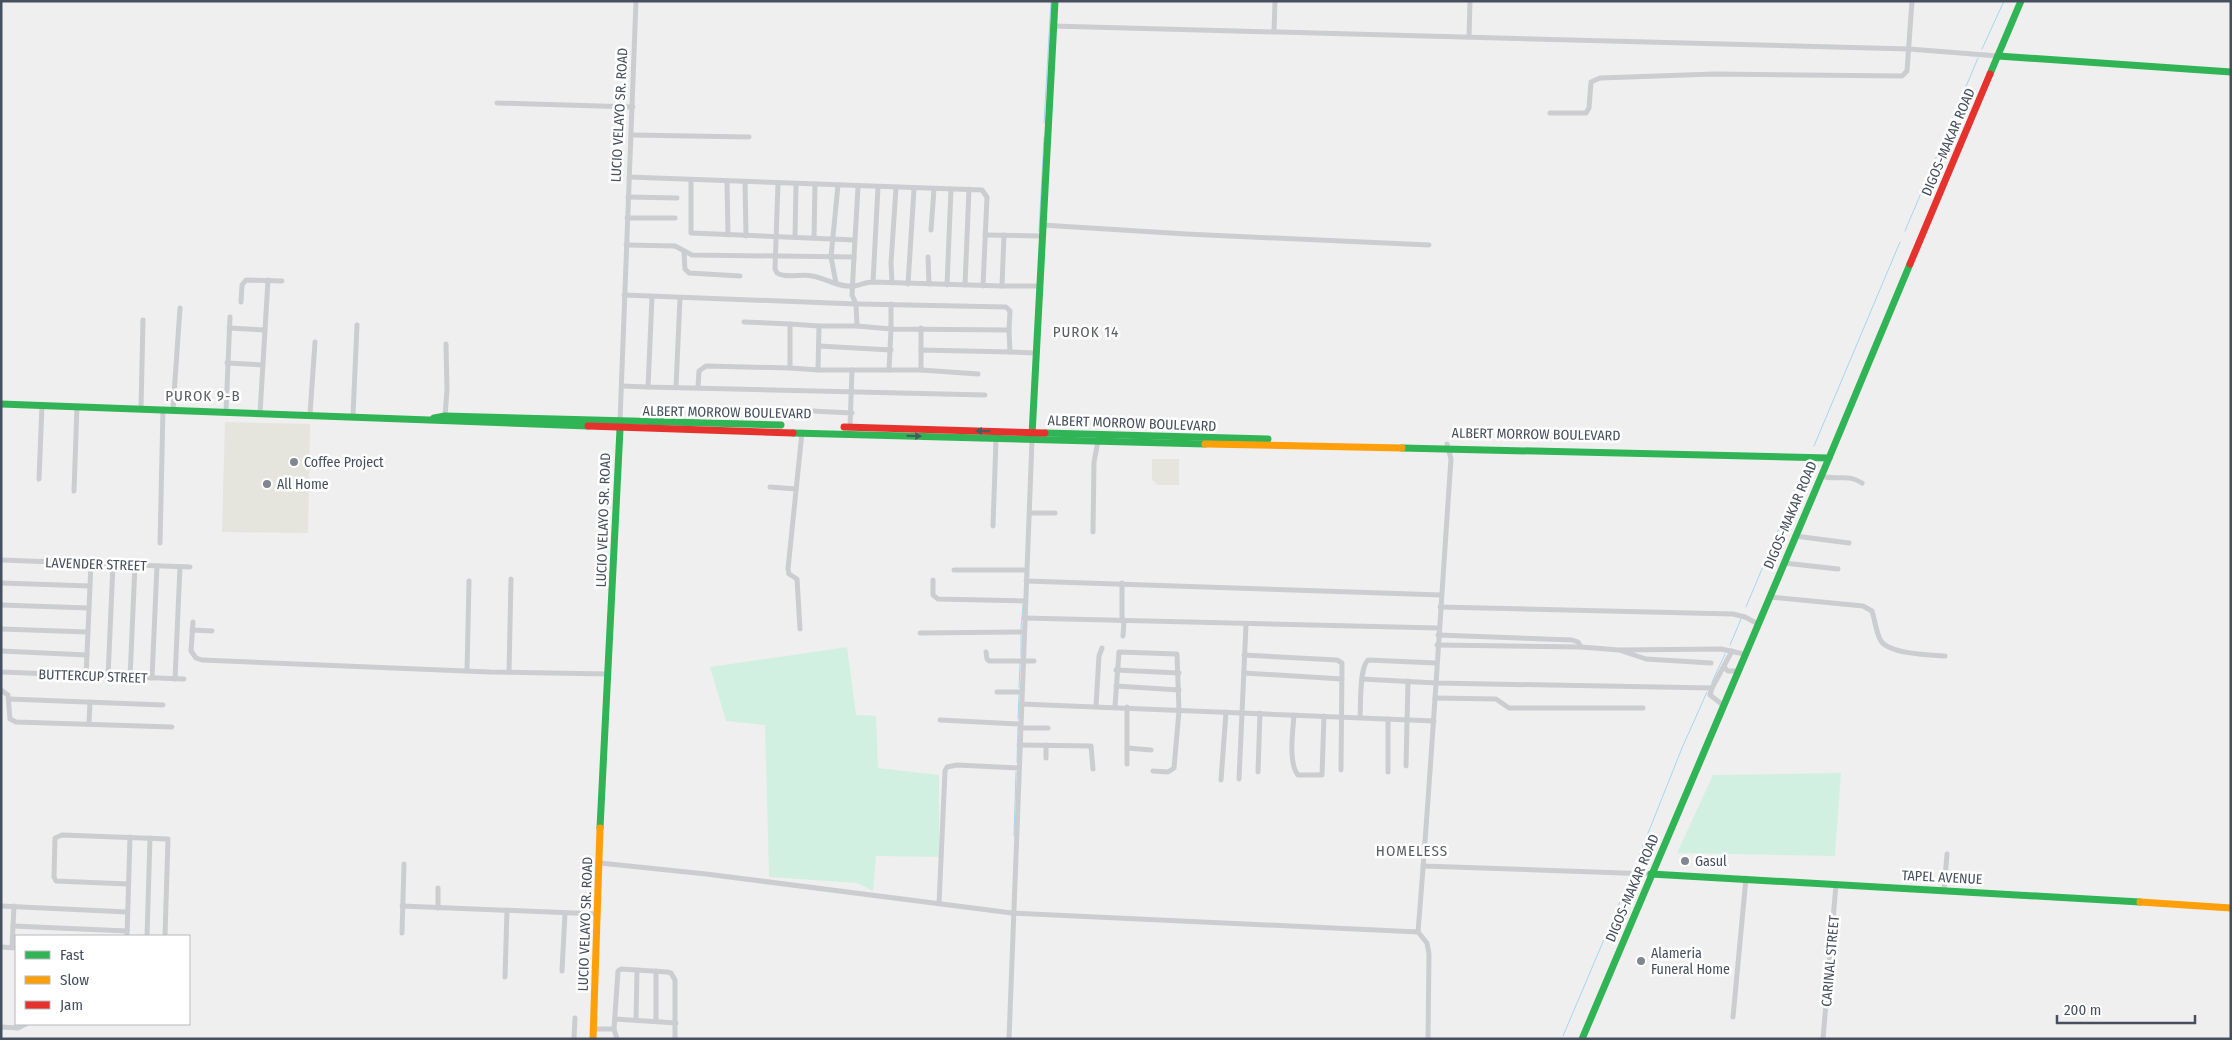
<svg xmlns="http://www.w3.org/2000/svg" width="2232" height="1040" font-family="'Fira Sans Condensed',sans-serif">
  <rect width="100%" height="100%" fill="#f0efef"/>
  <!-- commercial -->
  <g fill="#e5e4dd">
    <path d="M225,422L310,424L308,533L222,532Z"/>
    <path d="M1152,459H1179V485H1158L1152,480Z"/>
  </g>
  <!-- green -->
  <g fill="#d2f0e2">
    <path d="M847,647L856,715L876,716L878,768L939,775V857L876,856L873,891L857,883L769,877L765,725L726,721L710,667Z"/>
    <path d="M1841,773L1835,856L1677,853L1713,775Z"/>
  </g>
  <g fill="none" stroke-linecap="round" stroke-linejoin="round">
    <!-- stream -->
    <g stroke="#a5d7f0" stroke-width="1">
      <path d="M1982,49L2004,1"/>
      <path d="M1044,123L1051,1"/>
      <path d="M1039,231L1044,137"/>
      <path d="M1905,231L1978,58"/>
      <path d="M1814,446L1900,242"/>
      <path d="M1746,607L1806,464"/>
      <path d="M1021,629L1023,604"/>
      <path d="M1730,645L1741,619"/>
      <path d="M1021,657V635"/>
      <path d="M1712,682L1725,654"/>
      <path d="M1019,688L1020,663"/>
      <path d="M1018,719L1019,695"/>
      <path d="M1017,762L1018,728"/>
      <path d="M1014,836L1016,772"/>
      <path d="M1637,861L1682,748L1707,692"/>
      <path d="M1563,1036L1628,883"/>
    </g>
    <!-- street -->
    <g stroke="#cbcdd0" stroke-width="5">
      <path d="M1053,26L1909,49L1998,56"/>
      <path d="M1274,32L1275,1"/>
      <path d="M1469,37L1470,1"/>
      <path d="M497,103L633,107"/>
      <path d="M1550,113H1586L1589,108L1591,82L1600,78L1714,74L1902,76L1907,71L1912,1"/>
      <path d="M632,135L749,137"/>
      <path d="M629,177L982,190L987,197L983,286"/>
      <path d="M691,181V233L855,240"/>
      <path d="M727,182L728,235"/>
      <path d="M745,182L746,236"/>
      <path d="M778,183L775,269L777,273C786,279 801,273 812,276C825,278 839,288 854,286C860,285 866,282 873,282L1002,286L1004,235"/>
      <path d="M628,197L677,198"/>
      <path d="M627,218H675"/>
      <path d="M1042,225L1186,234L1429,245"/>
      <path d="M931,230L934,189"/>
      <path d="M985,235L1041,236"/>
      <path d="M795,237L796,184"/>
      <path d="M814,238L815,184"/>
      <path d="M626,245L675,246L692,255L854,257L858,187"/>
      <path d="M684,253L685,269L689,273L740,276"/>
      <path d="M854,257L852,295L856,304"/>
      <path d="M928,257L929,284"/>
      <path d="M873,282L878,187"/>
      <path d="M836,283L831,257L838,185"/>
      <path d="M892,283L891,263L896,188"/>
      <path d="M908,284L914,189"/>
      <path d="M947,285L951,189"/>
      <path d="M965,285L969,189"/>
      <path d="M1002,286H1038"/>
      <path d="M624,295L856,304"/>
      <path d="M652,297L648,387L985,395"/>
      <path d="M241,302L242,285L246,280L282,281"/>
      <path d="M744,322L790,324"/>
      <path d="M229,328L265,330"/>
      <path d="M921,328V350"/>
      <path d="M819,346L891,350"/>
      <path d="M1010,352L1037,353"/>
      <path d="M227,363L263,365"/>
      <path d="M818,370L790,368V324L819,326"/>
      <path d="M852,370H818L819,326H857"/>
      <path d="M889,370L891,329L1009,330L1010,311L1006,307L860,304H856L857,326L891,329V304"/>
      <path d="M921,370V350L1010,352L1009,330"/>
      <path d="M622,386L648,387"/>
      <path d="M676,387L680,298"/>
      <path d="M698,387L699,371L706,366L790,368"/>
      <path d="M141,408L143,320"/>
      <path d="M173,409L180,308"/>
      <path d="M792,410L852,413"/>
      <path d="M226,411L230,317"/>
      <path d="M260,413L268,280"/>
      <path d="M310,414L315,342"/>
      <path d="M353,415L357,325"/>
      <path d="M445,416L447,390L446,344"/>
      <path d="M620,421L636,1"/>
      <path d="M850,427L852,370H921L978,374"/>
      <path d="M1821,476C1838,481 1847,473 1862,483"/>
      <path d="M39,479L42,405"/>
      <path d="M770,487L796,489"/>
      <path d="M74,491L77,406"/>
      <path d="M1030,513H1055"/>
      <path d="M993,526L996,439"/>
      <path d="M1093,532L1094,462L1098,441"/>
      <path d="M1795,536L1849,543"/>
      <path d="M160,543L163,409"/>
      <path d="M1,560L190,567"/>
      <path d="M1784,563L1838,569"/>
      <path d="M954,570H1026"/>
      <path d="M933,580V595L938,599L1024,601"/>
      <path d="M1026,581L1441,595"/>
      <path d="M1,583L90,586"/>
      <path d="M1122,583V621"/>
      <path d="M1769,597L1863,606L1872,611C1875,620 1876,633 1881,641C1890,654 1930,655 1945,656"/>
      <path d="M1,605L89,608"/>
      <path d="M1440,607L1733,614L1745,617L1758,624"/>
      <path d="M1024,618L1438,628"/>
      <path d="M193,622L191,651L196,658L202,660L490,672L608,674"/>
      <path d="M1,629L88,632"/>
      <path d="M800,629L797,579L789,574L788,569L802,432"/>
      <path d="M192,630L212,631"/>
      <path d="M920,633L1024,632"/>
      <path d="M1438,635L1572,640L1578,642L1581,647"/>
      <path d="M1123,636L1124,621"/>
      <path d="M1437,645L1581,647L1619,650L1721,649L1744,654"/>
      <path d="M1,651L87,655"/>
      <path d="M1622,651L1646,659L1711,663"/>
      <path d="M986,652L987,659L989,661H1034"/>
      <path d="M1244,655L1337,660L1342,663L1341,770"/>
      <path d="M1724,667L1728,671H1737"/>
      <path d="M1116,670L1179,673"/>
      <path d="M467,671L469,581"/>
      <path d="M1,672L184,679"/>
      <path d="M509,672L511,579"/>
      <path d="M1244,673L1342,679"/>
      <path d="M86,676L91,563"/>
      <path d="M108,677L113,564"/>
      <path d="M130,678L135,565"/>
      <path d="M152,678L157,566"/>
      <path d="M175,679L180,567"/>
      <path d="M1362,679L1436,683L1712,688L1732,651"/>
      <path d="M1116,686L1179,690"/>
      <path d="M1712,688L1710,695L1723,705"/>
      <path d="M1,690L8,695L10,719L16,722L172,727"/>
      <path d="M997,692H1021"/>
      <path d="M1435,698L1496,699L1509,708H1643"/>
      <path d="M9,699L163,705"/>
      <path d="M1021,704L1434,721"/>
      <path d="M1096,706L1099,656L1102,648"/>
      <path d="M1115,706L1119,652L1177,654L1179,711L1174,768L1168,772L1153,771"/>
      <path d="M1294,715C1293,730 1288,763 1298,775H1322L1324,716"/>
      <path d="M1360,717C1361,705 1359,668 1368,660L1436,663"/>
      <path d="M940,720L1020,724"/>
      <path d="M89,723L90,702"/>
      <path d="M1020,728H1048"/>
      <path d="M1019,745L1091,746L1093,769"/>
      <path d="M1046,745V758"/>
      <path d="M1127,748L1151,750"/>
      <path d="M1127,764V707"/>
      <path d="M1406,766L1408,681"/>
      <path d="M1258,772L1260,713"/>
      <path d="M1388,772V719"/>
      <path d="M1239,779L1246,625"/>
      <path d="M1221,780L1226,712"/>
      <path d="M600,863L706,874L1012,913L1418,932L1427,943L1429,954L1428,1039"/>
      <path d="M1423,866L1651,874"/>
      <path d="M128,884L56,881L54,877L55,838L62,835L168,839L165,936"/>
      <path d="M438,888V908"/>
      <path d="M1944,890L1947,854"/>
      <path d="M939,904L945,771L947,767L957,765L1018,768"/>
      <path d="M1,906L127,912"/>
      <path d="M402,906L598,914"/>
      <path d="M13,926L127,931"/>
      <path d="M1418,932C1431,774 1440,617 1451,459L1447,444"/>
      <path d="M402,933L404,864"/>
      <path d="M127,936L130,837"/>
      <path d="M147,936L150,838"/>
      <path d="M1,947L16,948"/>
      <path d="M12,947L14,906"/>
      <path d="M562,971L565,913"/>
      <path d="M656,971V1021"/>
      <path d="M505,977L507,910"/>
      <path d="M1733,1017L1746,878"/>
      <path d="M615,1019L676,1023"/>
      <path d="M636,1020L637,970"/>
      <path d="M1,1027L18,1028L26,1024"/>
      <path d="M594,1029H614L617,1039"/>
      <path d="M614,1029L618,971L621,969L667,972L671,973L675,980V1039"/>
      <path d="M574,1039L575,1018"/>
      <path d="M1009,1039L1032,440"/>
      <path d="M1823,1039L1836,884"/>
    </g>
    <!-- fast -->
    <g stroke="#30b455" stroke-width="7">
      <path d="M1998,56L2231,72"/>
      <path d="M1990,74L2021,1"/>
      <path d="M1,404L588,426"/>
      <path d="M434,418L445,416L781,425"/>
      <path d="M793,433L1205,444"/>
      <path d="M1045,433L1268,439"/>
      <path d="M1032,435L1055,1"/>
      <path d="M1402,448L1829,458L1910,264"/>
      <path d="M600,828L620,429"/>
      <path d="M1651,874L2140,902"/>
      <path d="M1582,1039L1829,458"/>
    </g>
    <!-- slow -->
    <g stroke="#ff9f0a" stroke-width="7">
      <path d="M1205,444L1402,448"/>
      <path d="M2140,902L2231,908"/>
      <path d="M593,1039L600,828"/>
    </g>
    <!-- jam -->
    <g stroke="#e5322d" stroke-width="7">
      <path d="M1910,264L1990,74"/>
      <path d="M588,426L793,433"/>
      <path d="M844,427L1045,433"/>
    </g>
  </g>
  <!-- one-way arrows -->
  <defs><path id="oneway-solid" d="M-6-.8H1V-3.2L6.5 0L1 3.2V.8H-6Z" transform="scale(1.25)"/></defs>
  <g fill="#425e5c">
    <use href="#oneway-solid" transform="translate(983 431) rotate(-178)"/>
    <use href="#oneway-solid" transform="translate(914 436) rotate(1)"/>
  </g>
  <!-- markers -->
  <g fill="#818790" stroke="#fff" stroke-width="2">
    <circle cx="294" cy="462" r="5"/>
    <circle cx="267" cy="484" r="5"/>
    <circle cx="1685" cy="861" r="5"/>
    <circle cx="1641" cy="961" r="5"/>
  </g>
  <g text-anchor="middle" stroke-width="5" stroke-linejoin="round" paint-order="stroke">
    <!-- street labels -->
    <g font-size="14" fill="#454f5d" stroke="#fff">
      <text transform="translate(619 115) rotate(-87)" y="5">LUCIO VELAYO SR. ROAD</text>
      <text transform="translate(1948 142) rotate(-67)" y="5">DIGOS-MAKAR ROAD</text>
      <text transform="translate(727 412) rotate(1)" y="5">ALBERT MORROW BOULEVARD</text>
      <text transform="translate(1132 423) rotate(2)" y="5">ALBERT MORROW BOULEVARD</text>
      <text transform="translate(1536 434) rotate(1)" y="5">ALBERT MORROW BOULEVARD</text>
      <text transform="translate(1790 515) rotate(-67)" y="5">DIGOS-MAKAR ROAD</text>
      <text transform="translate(603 520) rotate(-88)" y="5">LUCIO VELAYO SR. ROAD</text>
      <text transform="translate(96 564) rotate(2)" y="5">LAVENDER STREET</text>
      <text transform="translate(93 676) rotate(2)" y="5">BUTTERCUP STREET</text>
      <text transform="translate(1942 877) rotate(3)" y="5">TAPEL AVENUE</text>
      <text transform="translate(1632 888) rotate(-67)" y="5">DIGOS-MAKAR ROAD</text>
      <text transform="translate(585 924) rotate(-88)" y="5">LUCIO VELAYO SR. ROAD</text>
      <text transform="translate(1830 961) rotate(-85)" y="5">CARINAL STREET</text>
    </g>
    <!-- poi labels -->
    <g font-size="14" fill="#454f5d" stroke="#fff" text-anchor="start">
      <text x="304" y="467">Coffee Project</text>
      <text x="277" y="489">All Home</text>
      <text x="1695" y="866">Gasul</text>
      <text x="1651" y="958">Alameria<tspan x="1651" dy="16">Funeral Home</tspan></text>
    </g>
    <!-- neighbourhood labels -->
    <g font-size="15" letter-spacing="1" fill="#5b5e64" stroke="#fff">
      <text x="1086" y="337">PUROK 14</text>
      <text x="203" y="401">PUROK 9-B</text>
      <text x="1412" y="856">HOMELESS</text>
    </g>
  </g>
  <!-- border -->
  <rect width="2232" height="1040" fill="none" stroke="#454f5d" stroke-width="5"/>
  <!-- legend -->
  <rect x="15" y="935" width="175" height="90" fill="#ffffff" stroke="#b5b9be"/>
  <rect x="25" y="951" width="25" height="8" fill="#30b455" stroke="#b5b9be"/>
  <text x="60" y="960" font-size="15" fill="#454f5d">Fast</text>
  <rect x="25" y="976" width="25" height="8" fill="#ff9f0a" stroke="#b5b9be"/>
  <text x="60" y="985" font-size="15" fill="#454f5d">Slow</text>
  <rect x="25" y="1001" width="25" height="8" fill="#e5322d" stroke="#b5b9be"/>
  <text x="60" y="1010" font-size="15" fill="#454f5d">Jam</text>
  <!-- scale -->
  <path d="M2057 1015v8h138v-8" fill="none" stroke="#454f5d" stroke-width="2.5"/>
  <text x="2064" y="1015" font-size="15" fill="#454f5d" stroke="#ffffff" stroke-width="4" paint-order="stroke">200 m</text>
</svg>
